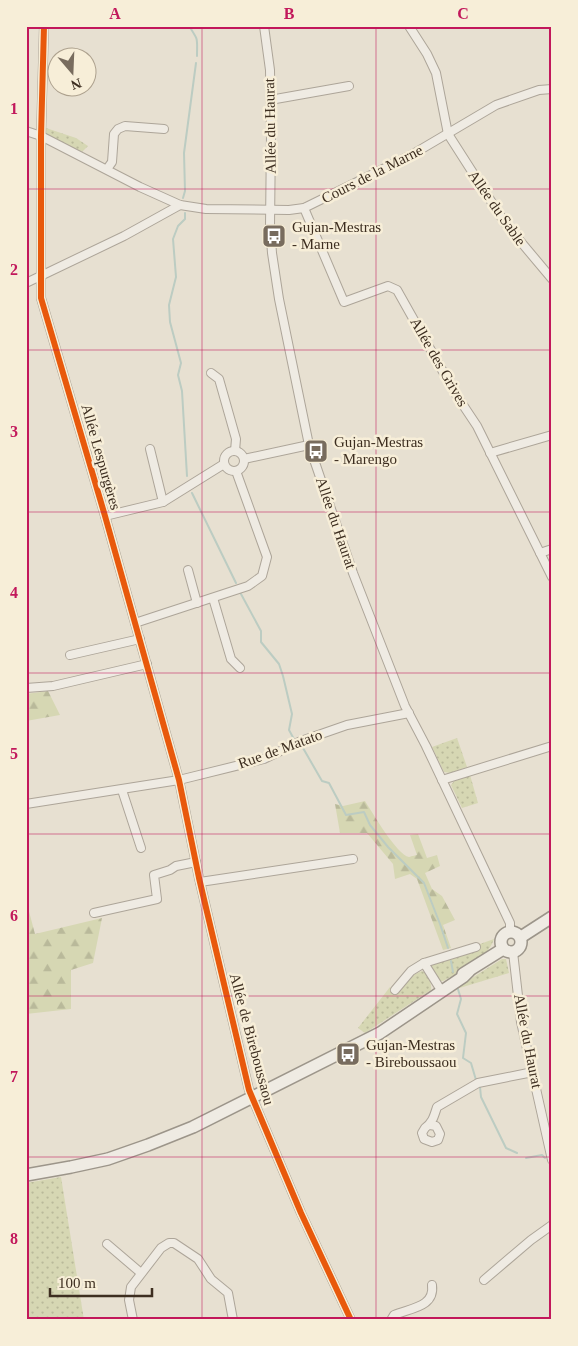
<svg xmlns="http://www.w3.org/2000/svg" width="578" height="1346" font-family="'Times New Roman',serif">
  <defs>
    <pattern id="grass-dots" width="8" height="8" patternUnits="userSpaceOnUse" patternTransform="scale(1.25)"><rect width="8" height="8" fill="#d6d7b3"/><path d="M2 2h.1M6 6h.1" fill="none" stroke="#b9b99a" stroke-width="1.8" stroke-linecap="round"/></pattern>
    <pattern id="forest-firs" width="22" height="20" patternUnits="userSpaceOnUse" patternTransform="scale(1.25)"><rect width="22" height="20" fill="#d6d7b3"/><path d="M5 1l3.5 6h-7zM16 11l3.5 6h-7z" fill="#b9b99a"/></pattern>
  </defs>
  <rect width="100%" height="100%" fill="#e7e0d1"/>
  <!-- grass -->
  <g fill="url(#grass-dots)">
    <path d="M46,128L76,138L88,146L82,152L45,135Z"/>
    <path d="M457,738L467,767L450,773L444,772L432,747Z"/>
    <path d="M470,775L478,803L462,808L451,785L455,780Z"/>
    <path d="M494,939C486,961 463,970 443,981H440L431,968L432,965L436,963L476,950L480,944Z"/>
    <path d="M502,959H506L509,973L453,990Z"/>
    <path d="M422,971C428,974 432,983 431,990L365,1033L358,1028L390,987L397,993L415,974Z"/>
    <path d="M61,1177L84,1320H26V1183Z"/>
  </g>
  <!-- forest -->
  <g fill="url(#forest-firs)">
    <path d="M48,691L60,715L26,721V694Z"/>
    <path d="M365,801C372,812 397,855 409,857C409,857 416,855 417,855L410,835L418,834L427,858L437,855L440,866L425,873L432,889L442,896L455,920L443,925L451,948L443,950L417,879L410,874L395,879L393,864L367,833H340L335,804L343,806Z"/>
    <path d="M26,900L35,934L102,918L93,963L71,970V1009L26,1014Z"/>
  </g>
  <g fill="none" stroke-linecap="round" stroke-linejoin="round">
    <!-- stream -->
    <g stroke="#bcccc2" stroke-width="2">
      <path d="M189,26C199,41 197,38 197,56"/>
      <path d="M183,198L185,191L184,153L196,63"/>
      <path d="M185,213V219L178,226L173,239L176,277L169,305L170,322L181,363L178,375L182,391L187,476"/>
      <path d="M192,493L236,583"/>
      <path d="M241,594L261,631V642L279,664L283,676L292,714L289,730L295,741"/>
      <path d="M298,744L303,748L322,781L329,783L346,815L364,812L370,825L388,847L424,883L440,924L448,948"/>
      <path d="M451,961L453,972"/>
      <path d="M457,986L461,999L457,1014L466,1033L463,1058L471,1063L476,1080"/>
      <path d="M480,1087L481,1097L506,1148L517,1153"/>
      <path d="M526,1158L542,1155L545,1158"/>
    </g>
    <!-- street casing -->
    <g stroke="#ada599" stroke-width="10">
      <g id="street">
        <path d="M44,26L41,136V298L105,516L179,780L199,878L249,1090L301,1213L351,1320"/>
        <path d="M264,26L270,70L271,135L270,226L272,253L279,299L309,445L353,573L405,706L426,746L510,923V931"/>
        <path d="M409,26L427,54L436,73L448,134L505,223L552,279"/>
        <path d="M270,100L349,86"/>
        <path d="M26,131L41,136L140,187L180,205L206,209L289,210L304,208L365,178L413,154L496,105L539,90L552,89"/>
        <path d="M107,169L112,162L114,134L118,129L125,126L164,129"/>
        <path d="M304,208L344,302L388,286L397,290L455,393L477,426L552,577"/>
        <path d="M26,283L124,236L180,205"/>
        <path d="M211,373L219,379L236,439L235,451"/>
        <path d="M150,449L163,502"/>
        <circle cx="234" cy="461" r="10"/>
        <path d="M490,453L552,435"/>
        <path d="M244,459L309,445"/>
        <path d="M105,516L163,502L224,464"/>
        <path d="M540,553L552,549"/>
        <path d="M188,570L197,603"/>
        <path d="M213,598L231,659L240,668"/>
        <path d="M135,623L248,586L262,576L267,557L236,471"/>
        <path d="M70,655L140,639"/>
        <path d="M26,688L53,686L147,664"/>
        <path d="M442,780L552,746"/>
        <path d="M122,790L141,848"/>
        <path d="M26,804L179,780L264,759L301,741L347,725L409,713"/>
        <path d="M200,882L353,859"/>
        <path d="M94,913L157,899L154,875L170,870L176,866L196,862"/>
        <path d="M513,952L521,1022L552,1160"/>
        <path d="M424,963L439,987"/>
        <path d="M395,990L411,971L424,963L476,947"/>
        <path d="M430,1125L436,1126L440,1134L438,1140L432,1142L424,1139L422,1133L425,1128C433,1122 434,1116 437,1107L478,1083L533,1072"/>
        <path d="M107,1244L141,1273"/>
        <path d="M484,1280L531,1240L552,1225"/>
        <path d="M133,1320L129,1300L131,1287L161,1248L169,1243H174L198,1259L211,1279L228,1293L233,1320"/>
        <path d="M391,1320L394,1315C411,1308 435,1307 432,1285"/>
      </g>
    </g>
    <!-- secondary casing -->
    <g stroke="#9c958a" stroke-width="14">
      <g id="secondary">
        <circle cx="511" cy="942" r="10"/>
        <path d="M521,937L552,917"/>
        <path d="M463,974L503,949"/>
        <path d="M26,1175L71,1167L108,1159L148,1145L193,1127L380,1033L463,977L469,971"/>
      </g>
    </g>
    <!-- street -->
    <use href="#street" stroke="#efebe3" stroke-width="8"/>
    <!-- secondary -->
    <use href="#secondary" stroke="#efebe3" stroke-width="11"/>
    <!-- cycleway casing -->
    <g stroke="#f7eed8" stroke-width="9">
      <path id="cycleway" d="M44,26L41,136V298L105,516L179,780L199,878L249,1090L301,1213L351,1320"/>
    </g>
    <!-- cycleway -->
    <use href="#cycleway" stroke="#e8590c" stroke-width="6"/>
  </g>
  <!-- grid -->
  <path fill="none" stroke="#c2185b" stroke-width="1" stroke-opacity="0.55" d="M202,26V1320M376,26V1320M26,189H552M26,350H552M26,512H552M26,673H552M26,834H552M26,996H552M26,1157H552"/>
  <!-- icons -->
  <defs>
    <g id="bus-square" transform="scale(1.25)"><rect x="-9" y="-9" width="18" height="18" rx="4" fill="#786c5e" stroke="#f7eed8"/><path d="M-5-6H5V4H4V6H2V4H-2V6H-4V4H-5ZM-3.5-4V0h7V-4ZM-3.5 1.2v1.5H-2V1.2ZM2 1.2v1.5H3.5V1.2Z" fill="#fff"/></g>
  </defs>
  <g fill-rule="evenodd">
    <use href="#bus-square" x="274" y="236"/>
    <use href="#bus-square" x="316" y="451"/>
    <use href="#bus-square" x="348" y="1054"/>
  </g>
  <g text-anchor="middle" stroke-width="5" stroke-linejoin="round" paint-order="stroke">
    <!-- street labels -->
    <g font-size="15" fill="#3d2e20" stroke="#f7eed8">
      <text transform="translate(270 126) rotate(-91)" y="5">Allée du Haurat</text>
      <text transform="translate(372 174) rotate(-27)" y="5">Cours de la Marne</text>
      <text transform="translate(497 208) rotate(55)" y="5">Allée du Sable</text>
      <text transform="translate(439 362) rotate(60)" y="5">Allée des Grives</text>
      <text transform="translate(101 457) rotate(74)" y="5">Allée Lespurgères</text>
      <text transform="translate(336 523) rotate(71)" y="5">Allée du Haurat</text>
      <text transform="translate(280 749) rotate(-20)" y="5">Rue de Matato</text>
      <text transform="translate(252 1039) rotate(75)" y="5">Allée de Bireboussaou</text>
      <text transform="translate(528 1041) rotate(79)" y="5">Allée du Haurat</text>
    </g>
    <!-- poi labels -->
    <g font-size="15" fill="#3d2e20" stroke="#f7eed8" text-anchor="start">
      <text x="292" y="232">Gujan-Mestras<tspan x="292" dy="17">- Marne</tspan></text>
      <text x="334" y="447">Gujan-Mestras<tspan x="334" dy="17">- Marengo</tspan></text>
      <text x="366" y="1050">Gujan-Mestras<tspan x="366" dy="17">- Bireboussaou</tspan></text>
    </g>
  </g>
  <!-- border -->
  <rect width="578" height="1346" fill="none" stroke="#f7eed8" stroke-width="55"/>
  <!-- north arrow -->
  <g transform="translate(72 72) rotate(161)"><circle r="24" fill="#f7eed8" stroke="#ada18e"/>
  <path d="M0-4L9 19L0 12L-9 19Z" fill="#786c5e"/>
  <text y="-8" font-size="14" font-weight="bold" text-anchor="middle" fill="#3d2e20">N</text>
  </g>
  <!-- scale -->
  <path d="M50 1288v8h102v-8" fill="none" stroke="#3d2e20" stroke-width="2.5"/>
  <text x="58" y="1288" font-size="15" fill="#3d2e20" stroke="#f7eed8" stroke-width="4" paint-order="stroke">100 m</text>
  <rect x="28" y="28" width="522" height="1290" fill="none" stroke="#c2185b" stroke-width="2"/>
  <g font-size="16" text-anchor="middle" font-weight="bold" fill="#c2185b">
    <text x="115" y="19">A</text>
    <text x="289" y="19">B</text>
    <text x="463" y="19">C</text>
    <text x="14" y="114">1</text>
    <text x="14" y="275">2</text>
    <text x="14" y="437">3</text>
    <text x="14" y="598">4</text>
    <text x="14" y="759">5</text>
    <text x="14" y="921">6</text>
    <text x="14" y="1082">7</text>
    <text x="14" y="1244">8</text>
  </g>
</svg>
